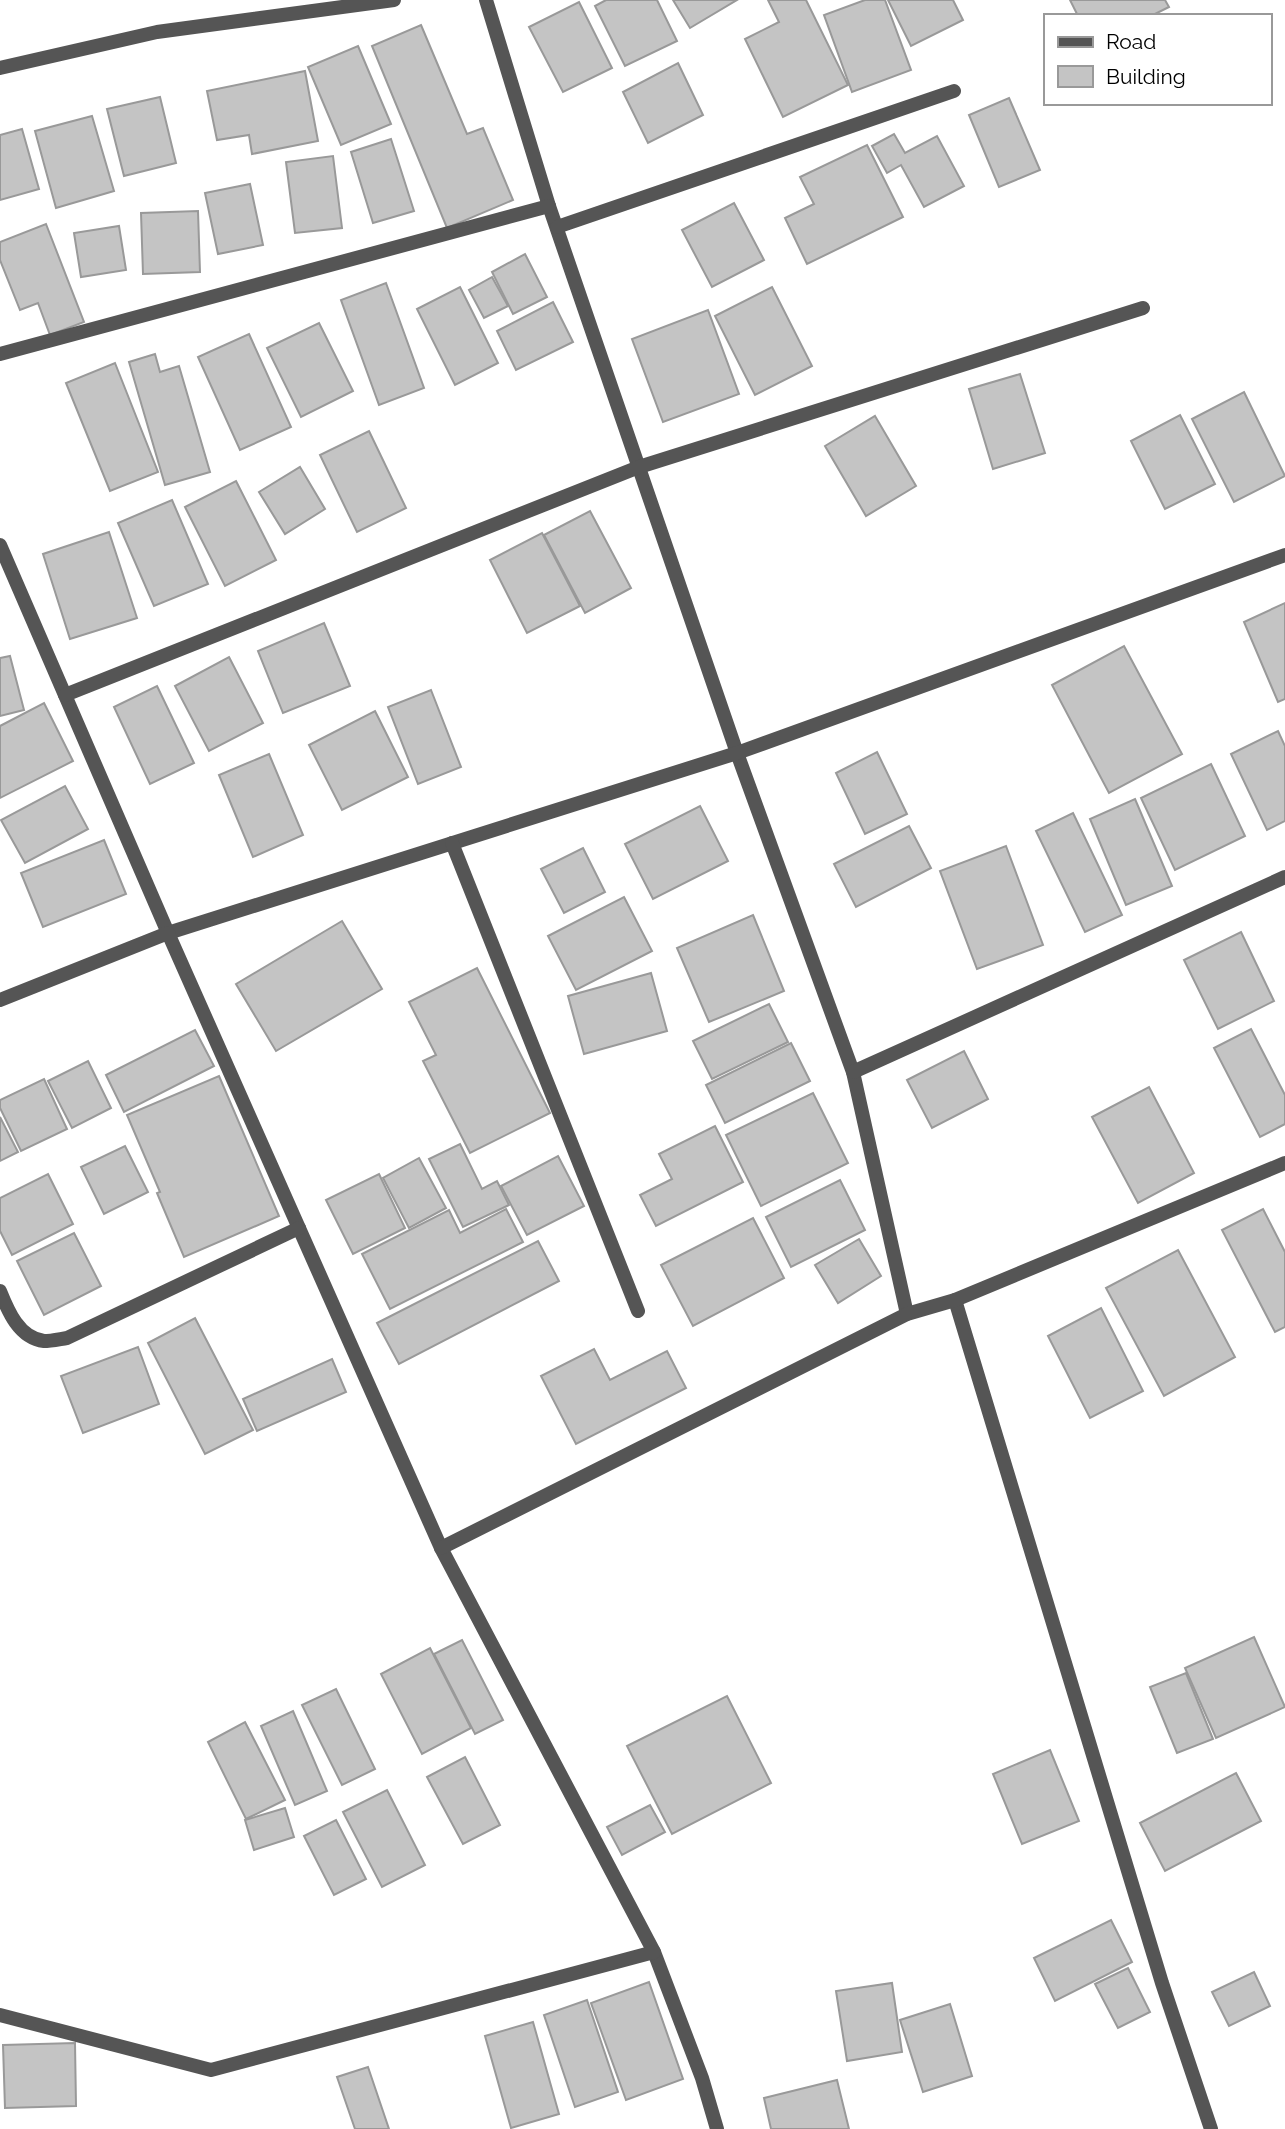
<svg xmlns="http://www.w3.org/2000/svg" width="1285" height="2129" font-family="Raleway,sans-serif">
  <rect width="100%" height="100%" fill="#fff"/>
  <!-- building -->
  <g fill="#c4c4c4" stroke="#999" stroke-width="2">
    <path d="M606,0H657L677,41L625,66L595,6Z"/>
    <path d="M673,0H737L690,28Z"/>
    <path d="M768,0H806L848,85L783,117L745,39L779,22Z"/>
    <path d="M865,0H885L911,70L852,92L824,15Z"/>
    <path d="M888,0H953L963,20L911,46Z"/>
    <path d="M1070,0H1165L1169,7L1151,16H1078Z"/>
    <path d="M579,2L612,68L563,92L529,27Z"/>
    <path d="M421,25L467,134L483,128L513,200L447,228L372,46Z"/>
    <path d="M358,46L391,124L341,145L308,67Z"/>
    <path d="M678,63L703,115L648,143L623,92Z"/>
    <path d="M305,71L318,141L252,154L249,135L217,140L207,91Z"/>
    <path d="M160,97L176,163L124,176L107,109Z"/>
    <path d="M1009,98L1040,170L999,187L969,115Z"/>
    <path d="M92,116L114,191L56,208L35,131Z"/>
    <path d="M22,129L39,189L0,200V135Z"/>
    <path d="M894,134L905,153L937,136L964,186L924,207L901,165L887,173L872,146Z"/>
    <path d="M391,139L414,211L373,223L351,152Z"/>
    <path d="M867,145L903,217L807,264L785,218L814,204L800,177Z"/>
    <path d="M333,156L342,228L295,233L286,162Z"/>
    <path d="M250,184L263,245L218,254L205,193Z"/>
    <path d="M734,203L764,260L712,287L682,230Z"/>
    <path d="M198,211L200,272L143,274L141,213Z"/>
    <path d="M46,224L84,322L50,335L38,303L20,310L0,260V242Z"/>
    <path d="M119,226L126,270L81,277L74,233Z"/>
    <path d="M525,254L547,297L513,314L492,272Z"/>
    <path d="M492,277L508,306L484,318L469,290Z"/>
    <path d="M386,283L424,388L379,405L341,300Z"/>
    <path d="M460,287L498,363L455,385L417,309Z"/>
    <path d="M772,287L812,366L755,395L715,316Z"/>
    <path d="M553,302L573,342L516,370L497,331Z"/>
    <path d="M708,310L739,394L663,422L632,339Z"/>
    <path d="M319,323L353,391L301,417L267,348Z"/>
    <path d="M249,334L291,427L240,450L198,357Z"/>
    <path d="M155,354L160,372L179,366L210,472L165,485L129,362Z"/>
    <path d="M115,363L158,472L110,491L66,383Z"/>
    <path d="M1020,374L1045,453L993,469L969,389Z"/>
    <path d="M1244,392L1285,476L1234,502L1192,419Z"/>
    <path d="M1180,415L1215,484L1165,509L1131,441Z"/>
    <path d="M875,416L916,486L866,516L825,446Z"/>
    <path d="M369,431L406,508L357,532L320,455Z"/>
    <path d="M300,467L325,509L285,534L259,492Z"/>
    <path d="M236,481L276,560L225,586L185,507Z"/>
    <path d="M172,500L208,584L154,606L118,523Z"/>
    <path d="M590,511L631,588L585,613L544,535Z"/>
    <path d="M109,532L137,618L70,639L43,554Z"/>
    <path d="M542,533L580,606L527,633L490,560Z"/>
    <path d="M1285,603V699L1278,702L1244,622Z"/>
    <path d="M324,623L350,686L283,713L258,651Z"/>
    <path d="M1124,646L1182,754L1109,793L1052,685Z"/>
    <path d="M10,656L24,710L0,716V658Z"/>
    <path d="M229,657L263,723L209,751L175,686Z"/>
    <path d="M157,686L194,763L150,784L114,707Z"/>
    <path d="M431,690L461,767L418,784L388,707Z"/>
    <path d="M44,703L73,761L0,798V726Z"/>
    <path d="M375,711L408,777L342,810L309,745Z"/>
    <path d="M1278,731L1285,746V821L1267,830L1231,754Z"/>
    <path d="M877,752L907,814L865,834L836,773Z"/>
    <path d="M269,754L303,835L253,857L219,775Z"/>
    <path d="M1211,764L1245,836L1175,870L1141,798Z"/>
    <path d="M65,786L88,829L25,863L1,820Z"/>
    <path d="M1135,799L1172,886L1126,905L1090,819Z"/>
    <path d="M700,806L728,861L653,899L625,844Z"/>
    <path d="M1073,813L1122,915L1085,932L1036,831Z"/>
    <path d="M909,826L931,868L856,907L834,864Z"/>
    <path d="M104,840L126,894L43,927L21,873Z"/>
    <path d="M1006,846L1043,945L977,969L940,871Z"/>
    <path d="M583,848L605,892L564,913L541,869Z"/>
    <path d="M624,897L652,951L576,990L548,936Z"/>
    <path d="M753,915L784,991L709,1022L677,948Z"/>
    <path d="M342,921L382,989L276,1051L236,984Z"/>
    <path d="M1241,932L1274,1001L1218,1029L1184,960Z"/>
    <path d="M477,968L550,1113L470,1153L423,1061L436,1055L409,1002Z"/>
    <path d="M651,973L667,1031L584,1054L568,996Z"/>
    <path d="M769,1004L788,1042L712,1079L693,1041Z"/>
    <path d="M1251,1029L1285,1095V1124L1260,1137L1214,1048Z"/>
    <path d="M195,1030L214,1066L124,1112L106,1075Z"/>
    <path d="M791,1043L810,1081L725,1123L706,1085Z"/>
    <path d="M964,1051L988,1099L932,1128L907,1080Z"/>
    <path d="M88,1061L111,1108L72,1128L48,1081Z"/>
    <path d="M219,1076L279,1216L184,1257L157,1193L160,1192L127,1115Z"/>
    <path d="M44,1079L67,1129L21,1151L0,1108V1100Z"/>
    <path d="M1149,1087L1194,1173L1138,1203L1092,1117Z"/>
    <path d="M813,1093L848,1163L761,1206L726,1135Z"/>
    <path d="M0,1117L18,1152L0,1161Z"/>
    <path d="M715,1126L743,1182L656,1226L640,1195L672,1179L659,1154Z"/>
    <path d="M460,1144L482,1189L497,1181L509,1205L463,1227L429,1159Z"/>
    <path d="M125,1146L148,1192L104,1214L81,1167Z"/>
    <path d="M558,1156L584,1206L527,1235L501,1186Z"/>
    <path d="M419,1158L446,1208L409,1228L383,1178Z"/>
    <path d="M48,1174L73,1224L12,1255L0,1231V1198Z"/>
    <path d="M379,1174L405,1228L353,1254L326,1200Z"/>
    <path d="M840,1180L865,1230L791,1267L766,1217Z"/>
    <path d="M506,1209L523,1242L390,1309L362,1254L449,1210L460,1233Z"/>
    <path d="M1263,1209L1285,1252V1327L1275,1332L1222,1230Z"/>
    <path d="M753,1218L784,1278L693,1326L661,1265Z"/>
    <path d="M74,1233L101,1286L44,1315L17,1261Z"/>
    <path d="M859,1239L881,1276L838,1303L815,1265Z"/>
    <path d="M538,1241L559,1281L399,1364L377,1323Z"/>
    <path d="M1178,1250L1235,1357L1164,1396L1106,1288Z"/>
    <path d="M1101,1308L1143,1391L1090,1418L1048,1336Z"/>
    <path d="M195,1318L253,1430L205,1454L148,1343Z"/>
    <path d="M138,1347L159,1404L83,1433L61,1376Z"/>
    <path d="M594,1349L610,1380L667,1351L686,1388L576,1444L541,1376Z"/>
    <path d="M332,1359L346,1392L257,1431L243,1399Z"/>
    <path d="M1254,1637L1285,1707L1216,1738L1185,1668Z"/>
    <path d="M462,1640L503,1720L475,1734L434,1654Z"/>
    <path d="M430,1648L471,1728L422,1754L381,1674Z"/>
    <path d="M1186,1673L1213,1739L1177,1753L1150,1687Z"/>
    <path d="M336,1689L375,1769L342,1785L302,1705Z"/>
    <path d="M727,1696L771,1783L672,1834L627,1746Z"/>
    <path d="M293,1711L327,1791L295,1805L261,1726Z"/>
    <path d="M245,1722L285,1800L246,1819L208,1742Z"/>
    <path d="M1050,1750L1079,1821L1022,1844L993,1774Z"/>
    <path d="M465,1757L500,1825L463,1844L427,1777Z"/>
    <path d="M1236,1773L1261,1821L1165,1871L1140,1823Z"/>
    <path d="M387,1790L425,1865L382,1887L343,1812Z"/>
    <path d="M650,1805L665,1832L622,1855L607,1827Z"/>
    <path d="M285,1808L294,1837L254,1850L245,1820Z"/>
    <path d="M336,1820L366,1879L334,1895L304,1836Z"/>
    <path d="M1111,1920L1132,1962L1055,2001L1034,1958Z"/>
    <path d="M1128,1968L1150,2012L1118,2028L1095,1984Z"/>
    <path d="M1254,1972L1270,2006L1229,2026L1212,1992Z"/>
    <path d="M649,1982L683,2079L626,2100L591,2003Z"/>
    <path d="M892,1983L902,2052L847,2061L836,1991Z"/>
    <path d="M587,2000L618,2092L575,2107L544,2015Z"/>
    <path d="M950,2004L972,2076L923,2092L900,2020Z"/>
    <path d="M533,2022L559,2114L511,2128L485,2036Z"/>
    <path d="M75,2043L76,2106L5,2108L3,2045Z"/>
    <path d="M368,2067L389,2129H355L337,2077Z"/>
    <path d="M837,2080L849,2129H771L764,2098Z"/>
  </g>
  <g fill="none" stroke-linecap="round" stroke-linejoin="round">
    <!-- minor -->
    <g stroke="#555" stroke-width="14">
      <path d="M486,0L549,206L737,753L853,1072L907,1314"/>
      <path d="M0,68L157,32L394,0"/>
      <path d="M557,227L954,91"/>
      <path d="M0,354L549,206"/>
      <path d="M0,545L168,933L737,753L1285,555"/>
      <path d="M65,695L639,467L1143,308"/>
      <path d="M452,843L638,1311"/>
      <path d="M0,1000L168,933L441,1548L654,1952L702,2078L717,2129"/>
      <path d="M853,1072L1285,877"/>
      <path d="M0,1291C8,1311 19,1338 44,1341C51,1341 60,1339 67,1338L299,1228"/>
      <path d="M955,1300L1162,1983L1211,2129"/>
      <path d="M441,1548L907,1314L955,1300L1285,1163"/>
      <path d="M0,2015L211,2070L654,1952"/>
    </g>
  </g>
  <!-- legend -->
  <rect x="1044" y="14" width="228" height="91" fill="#ffffff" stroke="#999999" stroke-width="2"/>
  <rect x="1058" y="37" width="35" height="10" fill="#555555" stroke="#999999" stroke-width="2"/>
  <text x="1106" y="49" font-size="21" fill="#000000">Road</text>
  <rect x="1058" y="66" width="35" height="21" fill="#c4c4c4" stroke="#999999" stroke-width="2"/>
  <text x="1106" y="84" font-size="21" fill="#000000">Building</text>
</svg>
